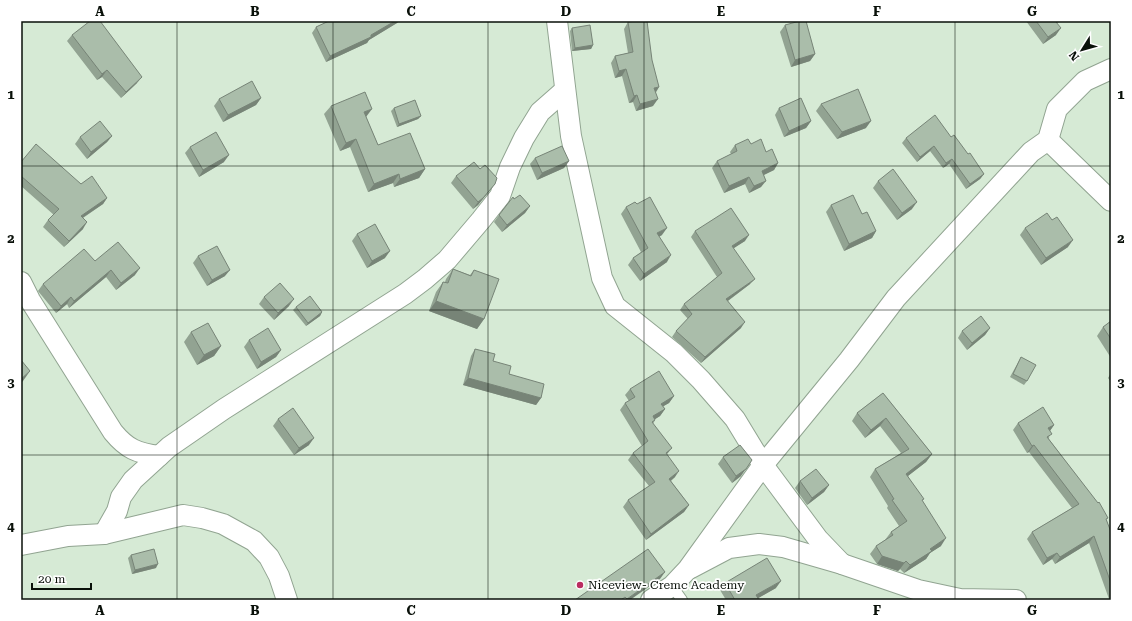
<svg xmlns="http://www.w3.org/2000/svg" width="1132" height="621" font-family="'Roboto Serif',serif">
  <rect width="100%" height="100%" fill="#d6ead5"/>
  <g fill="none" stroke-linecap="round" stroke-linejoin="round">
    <!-- lane casing -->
    <g stroke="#91a491" stroke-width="12">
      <path id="lane" d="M672,586L682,600"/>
    </g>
    <!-- street casing -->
    <g stroke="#91a491" stroke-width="22">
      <g id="street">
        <path d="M557,21L571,136L602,278L615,306L674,353L701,380L735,419L763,465L818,539L842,564"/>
        <path d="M1048,140L1111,201"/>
        <path d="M21,282L30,300L113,432C127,449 137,453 159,456"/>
        <path d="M104,534L117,511L121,497L133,480L169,447L224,409L405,294L425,279L447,260L481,220L500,196L510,167L524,138L540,112L565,90"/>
        <path d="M21,545L68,536L104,534L183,515L202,518L223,524L254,541L269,557L279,576L287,600"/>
        <path d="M691,568L729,548L759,544L783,547L842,564L918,590L960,599L1016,600"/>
        <path d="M651,600L672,586L688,569L763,465L849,360L896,298L1031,152L1048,140L1057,109L1085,81L1111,69"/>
      </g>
    </g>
    <!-- lane -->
    <use href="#lane" stroke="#fff" stroke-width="10"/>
    <!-- street -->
    <use href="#street" stroke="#fff" stroke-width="20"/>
  </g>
  <!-- wall -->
  <g fill="#92a392">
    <path d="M329,21H399L397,23L369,40L367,43L326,62L312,33L316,27Z"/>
    <path d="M1026,21H1061L1057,23L1056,35L1043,44Z"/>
    <path d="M628,22L656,92L653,106L636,111L633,102L629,103L622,76L615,78L611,63L615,56L628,53L624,29Z"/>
    <path d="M785,25L815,54L810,61L791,67L780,32Z"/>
    <path d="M572,28L593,45L591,49L572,51L570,31Z"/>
    <path d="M72,35L137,83L121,98L102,77L97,80L67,41Z"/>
    <path d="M261,98L256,105L223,122L214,106L219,99Z"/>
    <path d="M821,104L866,128L837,139L816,111Z"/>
    <path d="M331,106L366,117L378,145L425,169L419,178L394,187L393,183L368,192L350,147L340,151L324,114Z"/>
    <path d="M394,108L421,116L418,119L397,127L391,111Z"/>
    <path d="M779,108L811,121L806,128L784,137L775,115Z"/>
    <path d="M112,136L107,142L87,159L75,144L80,137Z"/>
    <path d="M951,137L968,154L984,174L980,179L966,189L949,164L943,168L930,151L917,162L902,143L906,138Z"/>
    <path d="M751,144L766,152L778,163L774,170L764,175L761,187L749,193L745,184L724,193L712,168L717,161L731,154L730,152L735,145Z"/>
    <path d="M190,147L224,162L199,177L185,153Z"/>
    <path d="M535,158L569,161L564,168L537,180L530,164Z"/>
    <path d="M21,162L81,184L107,198L103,204L83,218V229L64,247L43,227L48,220L54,215L21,186Z"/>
    <path d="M480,169L490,190L478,205L473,209L451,183L456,176Z"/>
    <path d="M878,181L912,209L897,220L873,188Z"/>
    <path d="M514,199L530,206L525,213L502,232L494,222L499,215Z"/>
    <path d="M831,205L862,214L876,231L872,238L844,251L826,212Z"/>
    <path d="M626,207L662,235L659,237L667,262L640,281L628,265L633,258L641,252L621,214Z"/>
    <path d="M1025,228L1068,247L1041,265L1020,235Z"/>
    <path d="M695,231L745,241L733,248L750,284L728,301L741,328L701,363L672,337L676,331L688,319L680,310L684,304L717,277L691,237Z"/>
    <path d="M357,234L385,258L367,268L352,241Z"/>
    <path d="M198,256L225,276L207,286L193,263Z"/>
    <path d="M95,261L135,275L116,290L106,277L69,308L67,304L56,313L38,291L43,284Z"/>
    <path d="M453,269L470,275L474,270L484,319L477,329L429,311L436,292L443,282H445L446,279Z"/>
    <path d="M264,297L289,306L274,320L259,304Z"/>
    <path d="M296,307L322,312L320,316L306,326L293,310Z"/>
    <path d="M1111,321V358L1097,336L1103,327Z"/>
    <path d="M990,328L985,335L967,350L958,338L962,331Z"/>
    <path d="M191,332L221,346L214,356L197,365L184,342Z"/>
    <path d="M249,340L281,350L276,357L257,369L244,347Z"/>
    <path d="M475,349L493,361L541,398L536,405L463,385L471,356Z"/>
    <path d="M1021,357L1027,381L1024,385L1010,377Z"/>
    <path d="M1111,373V382L1108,378Z"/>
    <path d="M630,389L674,396L669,403L663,406L665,409L660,416L655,419V420L653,424L667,455L675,477L671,481L689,505L684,512L646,540L623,507L628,500L649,486L628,460L633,453L642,446L620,410L625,403L629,401L625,395Z"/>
    <path d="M883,393L932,454L926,462L908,476L922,501L941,546L930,553L926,559L904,573L900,569L898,571L877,564L870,554L876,546L885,540L891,532L899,526L887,508L888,506L870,477L875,469L901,453L880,426L865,438L852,421L857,413Z"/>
    <path d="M278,419L309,445L294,455L273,426Z"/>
    <path d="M1018,423L1054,425L1050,431L1049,439L1108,518L1106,519L1111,532V598L1109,599L1089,543L1055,564L1052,559L1043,565L1027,539L1032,532L1072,508L1029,452L1027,453L1013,430Z"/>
    <path d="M723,457L741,476L732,483L718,464Z"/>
    <path d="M800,481L829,485L824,492L807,505L795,488Z"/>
    <path d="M131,555L156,568L132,574L128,558Z"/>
    <path d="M725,583L776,588L758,598L759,600H726L720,590Z"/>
  </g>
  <!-- shaded-wall -->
  <g fill="#778477">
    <path d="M395,21H399L397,23L369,40L367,43L326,62L330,56L371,35Z"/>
    <path d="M1061,28L1056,35L1043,44L1048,37Z"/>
    <path d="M593,45L591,49L572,51L575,48Z"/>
    <path d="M815,54L810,61L791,67L795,60Z"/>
    <path d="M626,69L622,76L615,78L619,71Z"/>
    <path d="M107,70L102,77L97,80L102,74Z"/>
    <path d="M142,77L137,83L121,98L126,92Z"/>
    <path d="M659,87L655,94L654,88Z"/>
    <path d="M637,95L633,102L629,103L634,96Z"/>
    <path d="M261,98L256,105L223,122L228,115Z"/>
    <path d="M658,99L653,106L636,111L640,104Z"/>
    <path d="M372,109L366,117L364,112Z"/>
    <path d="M421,116L418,119L397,127L399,124Z"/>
    <path d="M811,121L806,128L784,137L789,131Z"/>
    <path d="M871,121L866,128L837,139L842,132Z"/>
    <path d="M112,136L107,142L87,159L91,152Z"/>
    <path d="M356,139L350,147L340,151L346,143Z"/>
    <path d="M934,146L930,151L917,162L920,157Z"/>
    <path d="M229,155L224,162L199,177L203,170Z"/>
    <path d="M952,159L949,164L943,168L946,163Z"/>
    <path d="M569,161L564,168L537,180L542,173Z"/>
    <path d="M778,163L774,170L757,178L762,171Z"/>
    <path d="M425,169L419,178L394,187L400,179Z"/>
    <path d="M399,174L393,183L368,192L374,184Z"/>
    <path d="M984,174L980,179L966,189L970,184Z"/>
    <path d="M749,177L745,184L724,193L729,186Z"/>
    <path d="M766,181L761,187L749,193L754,186Z"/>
    <path d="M495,184L478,205L473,209L478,202Z"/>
    <path d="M107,198L103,204L76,222L81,216Z"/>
    <path d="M917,202L912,209L897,220L902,213Z"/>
    <path d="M530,206L525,213L502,232L507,225Z"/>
    <path d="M87,222L83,229L64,247L69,241Z"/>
    <path d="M667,228L662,235L652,240L657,233Z"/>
    <path d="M876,231L872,238L844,251L849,244Z"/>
    <path d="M749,235L745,241L728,252L732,246Z"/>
    <path d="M1073,240L1068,247L1041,265L1046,258Z"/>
    <path d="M390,251L385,258L367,268L372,261Z"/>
    <path d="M671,255L667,262L640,281L644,274Z"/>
    <path d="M140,268L135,275L116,290L121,283Z"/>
    <path d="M111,270L106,277L69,308L74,301Z"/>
    <path d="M230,270L225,276L207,286L212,280Z"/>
    <path d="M755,279L750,284L722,305L726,299Z"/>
    <path d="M71,297L67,304L56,313L61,306Z"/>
    <path d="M294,299L289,306L274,320L278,313Z"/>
    <path d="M436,301L484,319L477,329L429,311Z"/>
    <path d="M322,312L320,316L306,326L308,323Z"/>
    <path d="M745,322L741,328L701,363L705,357Z"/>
    <path d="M990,328L985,335L967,350L972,343Z"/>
    <path d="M221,346L214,356L197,365L204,355Z"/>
    <path d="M281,350L276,357L257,369L261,362Z"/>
    <path d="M30,371L23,381L21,383V379Z"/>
    <path d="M468,378L541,398L536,405L463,385Z"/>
    <path d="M674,396L669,403L657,410L661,404Z"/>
    <path d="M665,409L660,416L649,423L653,416Z"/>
    <path d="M886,418L880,426L865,438L871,430Z"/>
    <path d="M1054,425L1049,432L1048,428Z"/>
    <path d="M314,438L309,445L294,455L299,448Z"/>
    <path d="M1034,445L1029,452L1027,453L1032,446Z"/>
    <path d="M672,448L667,454L666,453Z"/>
    <path d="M932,454L926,462L900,482L906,474Z"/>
    <path d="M752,460L741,476L732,483L736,476Z"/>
    <path d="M679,471L675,477L665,485L669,479Z"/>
    <path d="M829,485L824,492L807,505L812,498Z"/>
    <path d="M689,505L684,512L646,540L651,534Z"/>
    <path d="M1094,536L1089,543L1055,564L1060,557Z"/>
    <path d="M946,538L941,546L930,553L926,559L904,573L910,565L930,549Z"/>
    <path d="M1057,553L1052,559L1043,565L1047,558Z"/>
    <path d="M882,556L906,561L900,569L898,571L877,564Z"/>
    <path d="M158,564L156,568L132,574L135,570Z"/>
    <path d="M665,572L660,579L630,600H626L627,599Z"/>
    <path d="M781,581L776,588L755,600L756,595Z"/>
  </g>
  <!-- building -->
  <g fill="#aabdaa" stroke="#778477">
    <path d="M90,21H100L142,77L126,92L107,70L102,74L72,35Z"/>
    <path d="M329,21H395L371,35V37L330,56L316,27Z"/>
    <path d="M636,21H647L652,60L659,87L654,88L658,99L640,104L637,95L634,96L626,69L619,71L615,56L633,52L628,22Z"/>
    <path d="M800,21H806L815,54L795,60L785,25Z"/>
    <path d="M1036,21H1057L1056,22L1061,28L1048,37Z"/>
    <path d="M590,25L593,45L575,48L572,28Z"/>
    <path d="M252,81L261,98L228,115L219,99Z"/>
    <path d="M858,89L871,121L842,132L821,104Z"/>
    <path d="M365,92L372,109L364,112L378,145L410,133L425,169L400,179L399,174L374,184L356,139L346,143L331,106Z"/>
    <path d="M801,98L811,121L789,131L779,108Z"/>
    <path d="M415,100L421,116L399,124L394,108Z"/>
    <path d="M935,115L951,137L954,135L968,154L970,153L984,174L970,184L952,159L946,163L934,146L920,157L906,138Z"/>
    <path d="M100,121L112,136L91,152L80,137Z"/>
    <path d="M216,132L229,155L203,170L190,147Z"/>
    <path d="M748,139L751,144L761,139L766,152L772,149L778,163L762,171L766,181L754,186L749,177L729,186L717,161L737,151L735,145Z"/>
    <path d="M36,144L81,184L92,176L107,198L81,216L87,222L69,241L48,220L59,209L21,176V162Z"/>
    <path d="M562,146L569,161L542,173L535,158Z"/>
    <path d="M474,162L480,169L485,165L497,178L495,184L483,198L478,202L456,176Z"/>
    <path d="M893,169L917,202L902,213L878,181Z"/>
    <path d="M520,195L530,206L507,225L499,215L513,197L514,199Z"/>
    <path d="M853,195L862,214L867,212L876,231L849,244L831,205Z"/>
    <path d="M650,197L667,228L657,233L671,255L644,274L633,258L648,248L626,207L635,202L637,204Z"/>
    <path d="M731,208L749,235L732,246L755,279L726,299L745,322L705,357L676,331L692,314L684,304L722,273L695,231Z"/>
    <path d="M1047,213L1052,220L1057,217L1073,240L1046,258L1025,228Z"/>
    <path d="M375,224L390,251L372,261L357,234Z"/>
    <path d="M118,242L140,268L121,283L111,270L74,301L71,297L61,306L43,284L84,249L95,261Z"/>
    <path d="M217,246L230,270L212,280L198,256Z"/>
    <path d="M453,269L471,276L474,270L499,279L484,319L436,301L443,282L448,283Z"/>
    <path d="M280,283L294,299L278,313L264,297Z"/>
    <path d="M310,296L322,312L308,323L296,307Z"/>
    <path d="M981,316L990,328L972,343L962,331Z"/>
    <path d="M1111,321V339L1103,327Z"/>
    <path d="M208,323L221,346L204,355L191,332Z"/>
    <path d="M268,328L281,350L261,362L249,340Z"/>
    <path d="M475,349L495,354L493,361L511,366L509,374L544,384L541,398L468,378Z"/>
    <path d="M1021,357L1036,365L1027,381L1013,374Z"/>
    <path d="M21,360L30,371L21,379Z"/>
    <path d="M659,371L674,396L661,404L665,409L653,416L655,420L652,422L672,448L666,453L679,471L669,479L689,505L651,534L628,500L655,482L633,453L648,441L625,403L635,397L630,389Z"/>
    <path d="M883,393L932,454L906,474L924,499L922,500L946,538L930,549L932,551L910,565L906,561L904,563L882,556L876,546L893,535L891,532L907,521L892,500L894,499L875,469L909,449L886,418L871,430L857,413Z"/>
    <path d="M1043,407L1054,425L1048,428L1052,434L1047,437L1098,503L1099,502L1108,518L1106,519L1111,532V583L1094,536L1060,557L1057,553L1047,558L1032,532L1079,504L1034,445L1032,446L1018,423Z"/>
    <path d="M293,408L314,438L299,448L278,419Z"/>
    <path d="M740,445L752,460L746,469L736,476L723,457Z"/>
    <path d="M816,469L829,485L812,498L800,481Z"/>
    <path d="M154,549L158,564L135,570L131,555Z"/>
    <path d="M648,549L665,572L627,599L625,597L621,600H575Z"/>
    <path d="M767,558L781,581L756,595L759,600H735L725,583Z"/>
  </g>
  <!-- grid -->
  <path fill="none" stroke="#0a110a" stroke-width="1" stroke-opacity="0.55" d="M177,21V600M333,21V600M488,21V600M644,21V600M799,21V600M955,21V600M21,166H1111M21,310H1111M21,455H1111"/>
  <!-- markers -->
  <circle fill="#ba2d60" stroke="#fff" stroke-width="1.5" cx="580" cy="585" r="4"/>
  <g text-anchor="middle" stroke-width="3.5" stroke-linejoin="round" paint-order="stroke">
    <!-- poi labels -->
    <g font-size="12" fill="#0a110a" stroke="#fff" text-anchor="start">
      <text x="588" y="589">Niceview- Cremc Academy</text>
    </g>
  </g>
  <!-- border -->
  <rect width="1132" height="621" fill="none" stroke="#ffffff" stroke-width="44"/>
  <!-- north arrow -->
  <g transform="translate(1082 50) rotate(233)" stroke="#ffffff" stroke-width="3" paint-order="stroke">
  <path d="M0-3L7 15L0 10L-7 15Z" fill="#0a110a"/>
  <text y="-6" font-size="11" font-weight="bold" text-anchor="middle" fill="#0a110a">N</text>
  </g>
  <!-- scale -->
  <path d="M32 583v6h59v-6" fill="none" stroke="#0a110a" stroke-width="2"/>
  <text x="38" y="583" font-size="12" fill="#0a110a" stroke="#ffffff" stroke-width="3" paint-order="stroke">20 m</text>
  <rect x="22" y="22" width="1088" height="577" fill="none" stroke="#0a110a" stroke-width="1.5"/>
  <g font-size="13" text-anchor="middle" font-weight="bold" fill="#0a110a">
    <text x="100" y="16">A</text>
    <text x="255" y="16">B</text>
    <text x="411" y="16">C</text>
    <text x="566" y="16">D</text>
    <text x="721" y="16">E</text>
    <text x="877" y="16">F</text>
    <text x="1032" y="16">G</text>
    <text x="11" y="99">1</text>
    <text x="1121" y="99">1</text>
    <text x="11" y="243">2</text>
    <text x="1121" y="243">2</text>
    <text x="11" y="387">3</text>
    <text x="1121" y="387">3</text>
    <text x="11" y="531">4</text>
    <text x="1121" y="531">4</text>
    <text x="100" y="615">A</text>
    <text x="255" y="615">B</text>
    <text x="411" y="615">C</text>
    <text x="566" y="615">D</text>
    <text x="721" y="615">E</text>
    <text x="877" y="615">F</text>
    <text x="1032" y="615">G</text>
  </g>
</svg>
